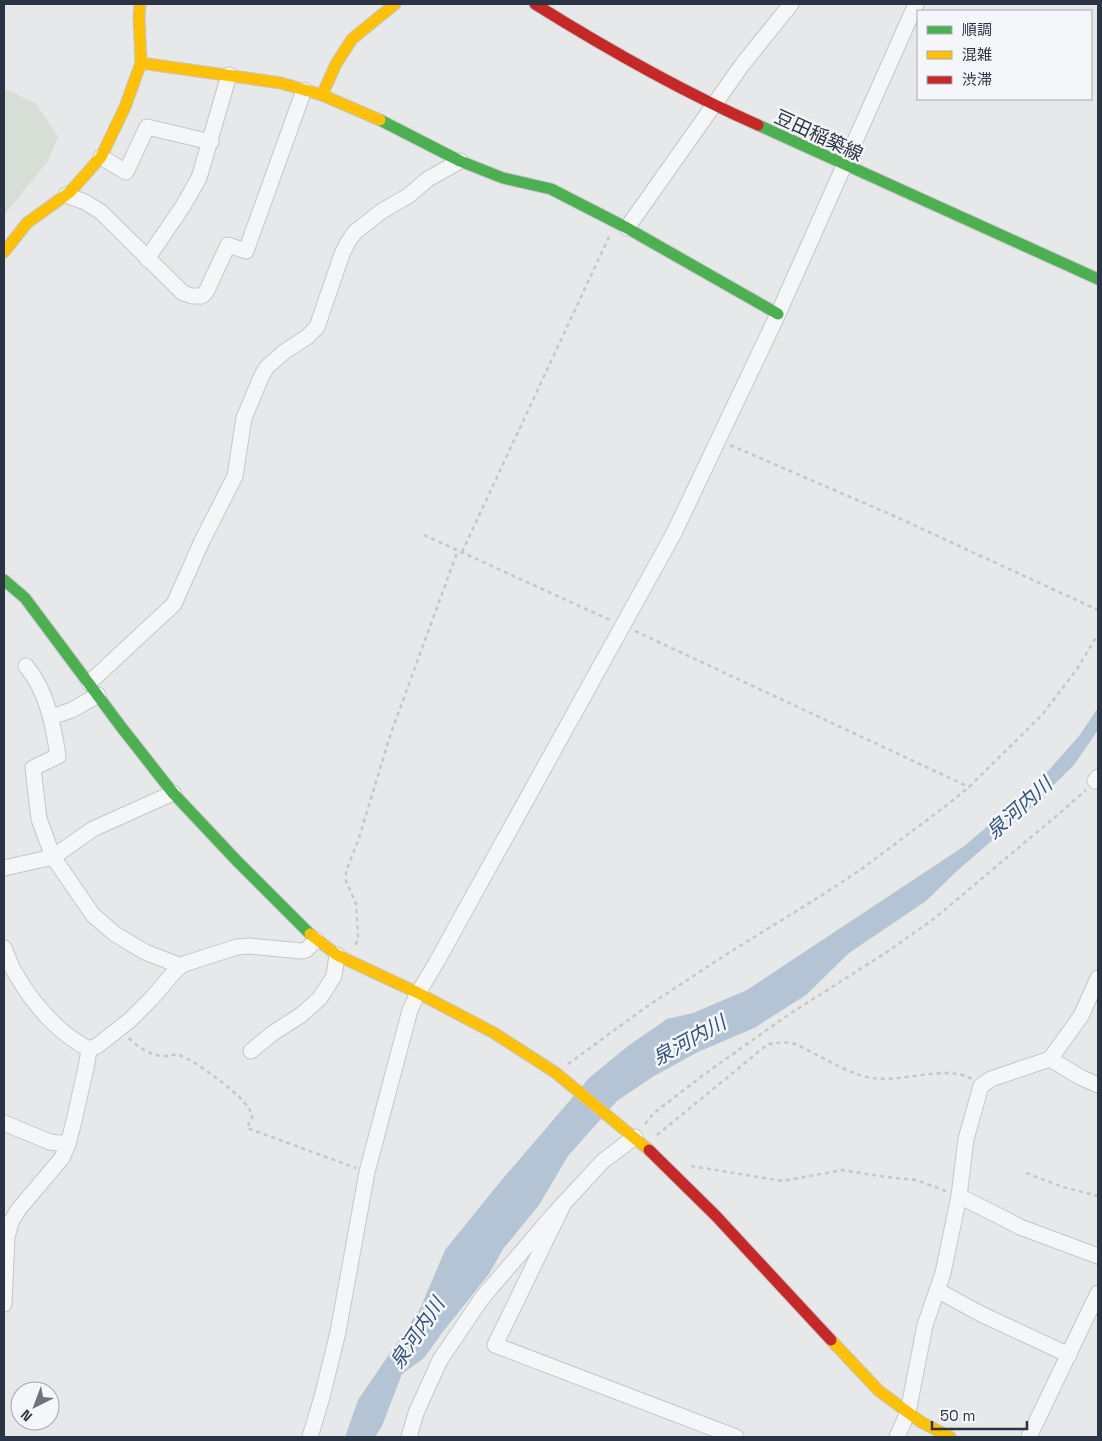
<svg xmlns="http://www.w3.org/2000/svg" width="1102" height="1441" font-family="'Space Grotesk','Noto Sans JP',sans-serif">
  <rect width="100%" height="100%" fill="#e6e8ea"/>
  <!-- green -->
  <path fill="#d6ded6" d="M4,89L36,103L58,137L48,161L4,215Z"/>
  <!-- water -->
  <path fill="#b4c4d5" d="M1098,708V730L1074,765L1037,802L958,870L926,901L849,953L806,995L754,1028L698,1052L654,1076L617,1101L568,1156L539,1205L503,1249L489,1274L442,1333L424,1358L402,1374L382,1426L375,1437H345L358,1400L420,1309L445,1250L500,1182L589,1078L628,1046L667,1019L693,1013L747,990L963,847L1033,788L1079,736Z"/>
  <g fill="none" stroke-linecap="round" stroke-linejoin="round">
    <!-- street casing -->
    <g stroke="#c4c6c8" stroke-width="17">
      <g id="street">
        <path d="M101,157L126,172L147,127L211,142"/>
        <path d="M66,195L85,202L101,212L183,293L192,296H202L206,292L228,245L246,251L304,90"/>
        <path d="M627,228L742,65L791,4"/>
        <path d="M147,259L183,206L199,178L229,75"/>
        <path d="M26,666C47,691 53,724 58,756L33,768L39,819L53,857L93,915L115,934L145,952L181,966"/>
        <path d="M89,683L174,604L202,541L235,476L244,418L262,375L267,367L284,352L307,337L317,327L342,254L348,242L355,232L382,211L408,196L428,179L460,161"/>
        <path d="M51,717L72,710L98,695"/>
        <path d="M1095,781L1098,777"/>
        <path d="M4,868L53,857L93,829L173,793"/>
        <path d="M4,948C8,957 11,968 17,976C34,1005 59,1034 89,1049L97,1046L130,1020L151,999L176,970L184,964L237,947L249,946L302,951L306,950L316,940"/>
        <path d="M251,1051L273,1033L301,1015L320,998L334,976L337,955"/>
        <path d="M1050,1059L1080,1077L1098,1085"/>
        <path d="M4,1123L50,1142L68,1144"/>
        <path d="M959,1196L1003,1218L1020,1227L1098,1256"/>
        <path d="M564,1203L495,1345L736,1437"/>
        <path d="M937,1290L981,1314L1069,1355"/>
        <path d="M4,1304L7,1237L11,1222L18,1210L62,1158L68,1144L74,1121L87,1063L89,1049"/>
        <path d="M310,1437L322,1397L338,1332L367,1172L410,1010L418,993L436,963L674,533L778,314L916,4"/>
        <path d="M409,1437L416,1413L440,1360L482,1298L554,1214L603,1161L635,1137"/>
        <path d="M897,1437L908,1412L925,1325L943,1273L959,1196L966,1139L981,1086L991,1079L1050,1059L1081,1016L1098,978"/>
        <path d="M1029,1437L1098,1293"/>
      </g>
    </g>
    <!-- fast casing -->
    <g stroke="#c4c6c8" stroke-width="13">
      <g id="fast">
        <path d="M380,120L460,161L503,178L551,189L627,228L778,314"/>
        <path d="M758,125L1098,279"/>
        <path d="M4,580L25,598L122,728L173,793L237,861L310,934"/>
      </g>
    </g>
    <!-- slow casing -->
    <g stroke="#c4c6c8" stroke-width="13">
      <g id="slow">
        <path d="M141,63L281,83L322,95L380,120"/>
        <path d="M322,95L336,64L352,39L395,4"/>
        <path d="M4,252L27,223L70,192L101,157L125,107L141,63L139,17L140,4"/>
        <path d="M310,934L337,955L418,993L494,1033L556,1073L649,1150"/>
        <path d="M831,1340L879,1391L921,1422L950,1437"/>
      </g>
    </g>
    <!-- jam casing -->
    <g stroke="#c4c6c8" stroke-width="13">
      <g id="jam">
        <path d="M535,4C607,49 681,91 758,125"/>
        <path d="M649,1150L716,1216L831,1340"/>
      </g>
    </g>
    <!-- path -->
    <g stroke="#c5c6ca" stroke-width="2.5" stroke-dasharray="4 4" stroke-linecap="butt">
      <path d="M730,445L892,515L1098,610"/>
      <path d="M424,535L612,621"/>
      <path d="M462,552L609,237"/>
      <path d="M635,631L969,787"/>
      <path d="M356,945L358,936L356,904L346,881V871L358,841L391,733L458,550"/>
      <path d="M129,1038C139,1048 152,1057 167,1056C170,1056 174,1054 178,1055C191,1057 235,1091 244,1102C247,1106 250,1110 253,1115L247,1128L356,1168"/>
      <path d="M568,1064L646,1007L730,952L819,897L863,868L947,805L969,787L1042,715L1077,669L1098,634"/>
      <path d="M645,1124L654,1113L702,1076L785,1017L887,952L935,918L1061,812L1086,790"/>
      <path d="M657,1135L768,1044C776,1043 783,1042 791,1043C797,1044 803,1048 809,1051C830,1061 849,1074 872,1078C901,1083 947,1064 972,1079"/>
      <path d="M691,1166L783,1181L842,1170L886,1177L916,1180L946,1191"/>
      <path d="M1026,1173L1063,1187L1098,1196"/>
    </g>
    <!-- street -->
    <use href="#street" stroke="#f5f6f7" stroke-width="15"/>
    <!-- fast -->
    <use href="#fast" stroke="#4caf50" stroke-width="11"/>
    <!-- slow -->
    <use href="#slow" stroke="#ffc107" stroke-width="11"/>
    <!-- jam -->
    <use href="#jam" stroke="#c62828" stroke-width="11"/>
  </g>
  <g text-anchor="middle" stroke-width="5" stroke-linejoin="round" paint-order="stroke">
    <!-- street labels -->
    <g font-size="19" fill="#2b3445" stroke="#f4f6f9">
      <text transform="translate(819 135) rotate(25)" y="7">豆田稲築線</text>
    </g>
    <!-- water labels -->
    <g font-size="20" font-style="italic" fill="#34527a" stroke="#f4f6f9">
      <text transform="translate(1019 808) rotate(-42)" y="7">泉河内川</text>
      <text transform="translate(689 1040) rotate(-29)" y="7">泉河内川</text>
      <text transform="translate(417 1333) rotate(-56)" y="7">泉河内川</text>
    </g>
  </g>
  <!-- border -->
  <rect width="1102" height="1441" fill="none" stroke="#2b3445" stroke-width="10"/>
  <!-- legend -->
  <rect x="917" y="10" width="175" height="90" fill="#f4f6f9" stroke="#a4a8b1"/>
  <rect x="927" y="26" width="25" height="8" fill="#4caf50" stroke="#a4a8b1"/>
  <text x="962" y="35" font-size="15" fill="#2b3445">順調</text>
  <rect x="927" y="51" width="25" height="8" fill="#ffc107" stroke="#a4a8b1"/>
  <text x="962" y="60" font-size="15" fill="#2b3445">混雑</text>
  <rect x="927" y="76" width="25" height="8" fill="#c62828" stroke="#a4a8b1"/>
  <text x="962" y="85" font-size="15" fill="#2b3445">渋滞</text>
  <!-- north arrow -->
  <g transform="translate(35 1406) rotate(222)"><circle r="24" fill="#f4f6f9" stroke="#a4a8b1"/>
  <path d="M0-4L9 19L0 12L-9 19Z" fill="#6c737f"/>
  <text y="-8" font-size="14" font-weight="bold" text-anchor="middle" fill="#2b3445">N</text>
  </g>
  <!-- scale -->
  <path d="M932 1421v8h95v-8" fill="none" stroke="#2b3445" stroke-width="2.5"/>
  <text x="940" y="1421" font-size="15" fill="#2b3445" stroke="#f4f6f9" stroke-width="4" paint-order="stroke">50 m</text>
</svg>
